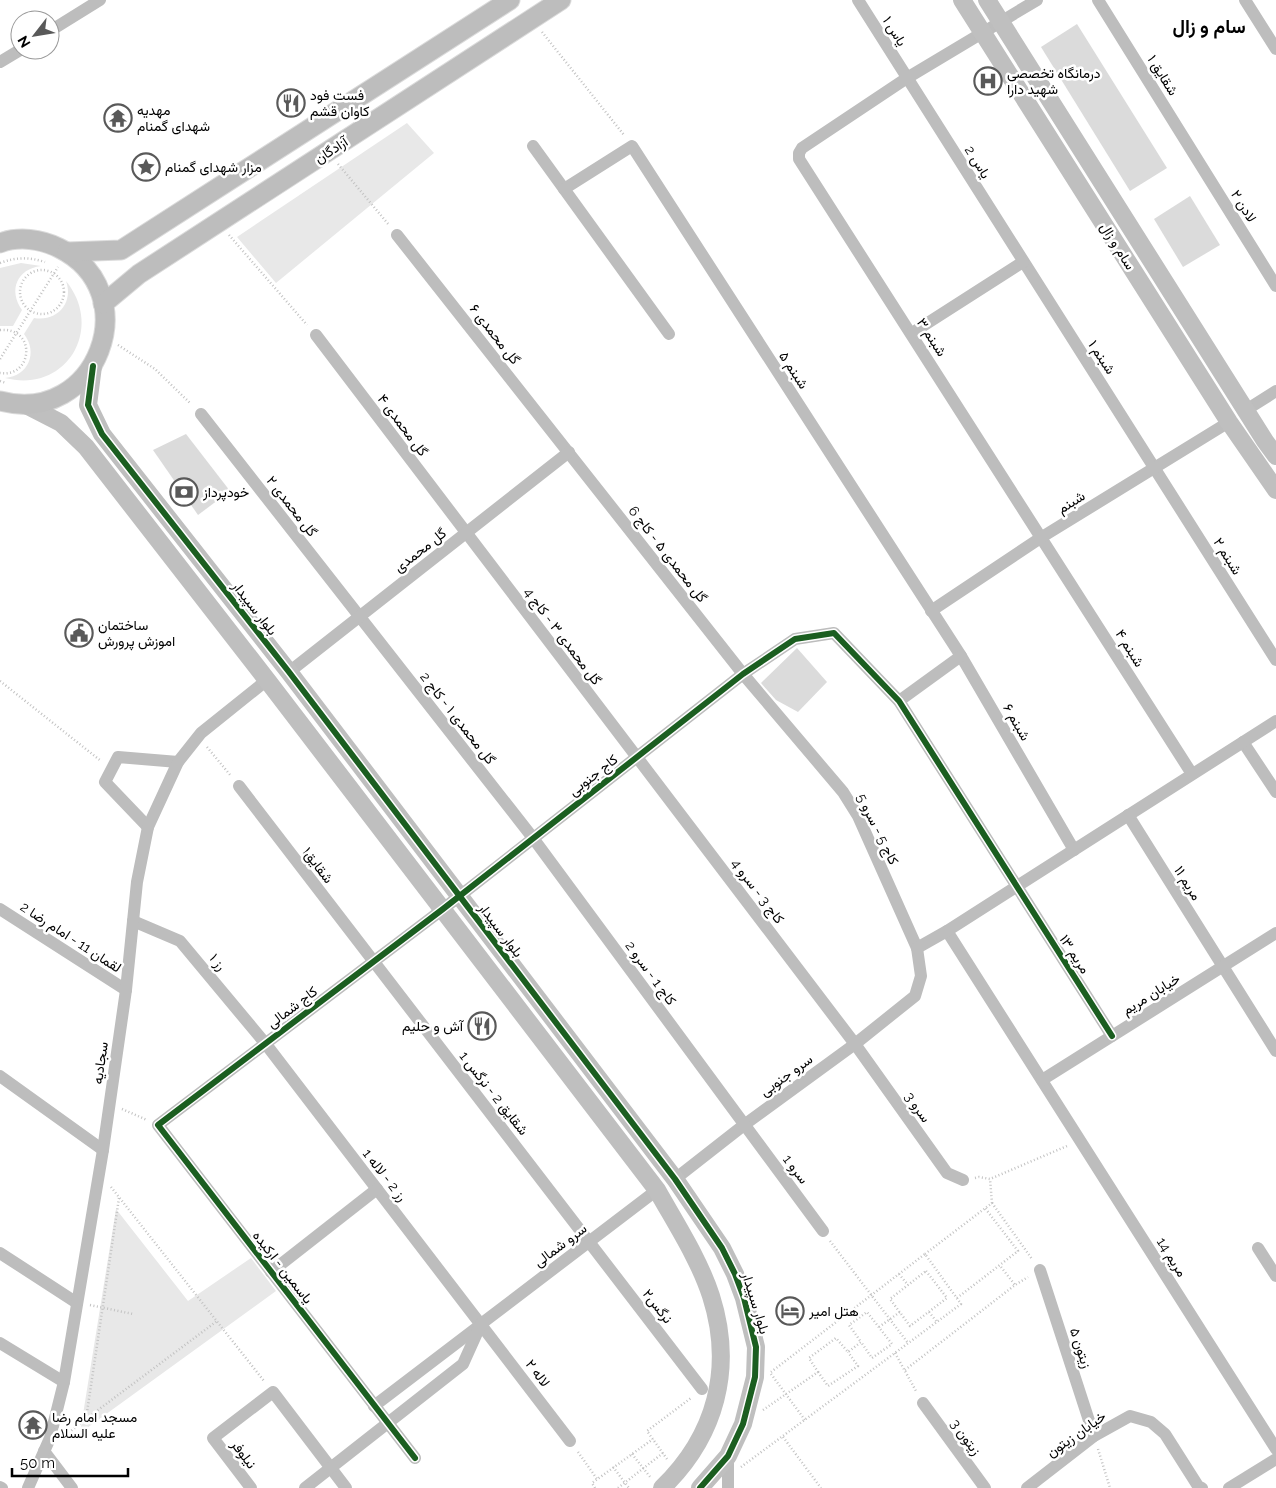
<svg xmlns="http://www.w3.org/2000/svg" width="1276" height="1488" font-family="Raleway,Vazirmatn,sans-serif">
  <rect width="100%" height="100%" fill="#fff"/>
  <!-- green -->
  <g fill="#e8e8e8">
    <path d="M407,123L434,153L276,283L237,237Z"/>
    <path d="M21,263L41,266C17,269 8,290 22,310L13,326H0V268Z"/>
    <path d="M66,281C105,329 66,394 5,378C29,376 38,352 24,334L34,318C57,322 74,303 66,281Z"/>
    <path d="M116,1209L188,1301L251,1258L276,1291L80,1433Z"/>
  </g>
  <!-- building -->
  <g fill="#dbdbdb">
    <path d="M1077,24L1167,168L1130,191L1041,47Z"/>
    <path d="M1190,196L1220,245L1183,267L1154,219Z"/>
    <path d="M186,434L230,491L198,515L153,450Z"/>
    <path d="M797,648L827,682L798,712L776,700L761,683Z"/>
  </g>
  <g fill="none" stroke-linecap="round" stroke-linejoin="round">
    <!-- primary casing -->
    <g stroke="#dbdbdb" stroke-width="21">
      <g id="primary">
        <path d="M0,243C19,236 41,239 59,248C148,292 97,427 0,401"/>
        <path d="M67,252L121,250L510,0"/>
        <path d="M103,304L139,274L561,0"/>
      </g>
    </g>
    <!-- path -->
    <g stroke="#c2c2c2" stroke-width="2.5" stroke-dasharray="1 2.5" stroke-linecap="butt">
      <path d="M542,32L624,135"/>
      <path d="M338,164L389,225"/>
      <path d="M229,235L307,325"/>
      <path d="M0,263C16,257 29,257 45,262"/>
      <circle cx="42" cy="292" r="22"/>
      <path d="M0,330C37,327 33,378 0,373"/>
      <path d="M118,345L155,369L191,404"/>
      <path d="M0,359L58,267"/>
      <path d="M0,381L6,383"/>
      <path d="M0,681L101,761"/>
      <path d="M207,747L231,776"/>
      <path d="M122,1109L147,1120"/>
      <path d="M975,1178L979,1177L990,1179L1067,1146"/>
      <path d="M111,1187L264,1381"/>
      <path d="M119,1198L86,1419L217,1321"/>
      <path d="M992,1203L1032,1259"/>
      <path d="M830,1241L908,1343"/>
      <path d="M925,1254L992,1203L990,1179"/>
      <path d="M1001,1267L1015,1285"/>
      <path d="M926,1271L947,1298L910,1326L890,1299Z"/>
      <path d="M899,1274L908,1285"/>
      <path d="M957,1298L1018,1251L985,1208"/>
      <path d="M90,1305L133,1314"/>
      <path d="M929,1312L937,1322"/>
      <path d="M879,1327L900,1312"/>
      <path d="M895,1353L916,1391"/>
      <path d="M905,1370L1015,1285L1028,1277"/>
      <path d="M818,1372L828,1386L858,1366L848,1352"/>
      <path d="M771,1374L805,1420"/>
      <path d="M763,1410L818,1372L809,1358L836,1338L848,1352L861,1342L872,1358L892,1344L867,1312L849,1325L861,1342"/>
      <path d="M66,1435L86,1419"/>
      <path d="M783,1437L821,1488"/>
      <path d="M1098,1449L1110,1488"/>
      <path d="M578,1452L597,1479"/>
      <path d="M632,1454L651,1478"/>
      <path d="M667,1459L647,1431L691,1398"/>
      <path d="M613,1467L629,1488"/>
      <path d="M741,1467L961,1304L925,1254L771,1372"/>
      <path d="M595,1488L592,1483L653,1439"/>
      <path d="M618,1488L663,1453"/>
    </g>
    <!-- street -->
    <g stroke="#bdbdbd" stroke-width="12">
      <path d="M858,0L1276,660"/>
      <path d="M1037,0L907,78L802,148L799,153V159L1192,774"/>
      <path d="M1098,0L1276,286"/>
      <path d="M1245,0L1276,49"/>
      <path d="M50,31L100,0"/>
      <path d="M0,62L20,50"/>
      <path d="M533,146L669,334"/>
      <path d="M564,189L632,146L961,656L1074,850"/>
      <path d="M397,235L743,674L843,792L858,816L917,948L921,976L915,996L855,1044L744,1125L675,1179"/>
      <path d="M912,333L1023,262"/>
      <path d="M316,335L855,1044L947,1173L963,1180"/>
      <path d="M1246,410L1276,391"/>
      <path d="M201,414L533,838L823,1231"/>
      <path d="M931,611L1042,537L1229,422"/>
      <path d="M289,672L569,452"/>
      <path d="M899,701L961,656"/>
      <path d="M1243,742L1276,792"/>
      <path d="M239,786L702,1389"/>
      <path d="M1128,815L1276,1051"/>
      <path d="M148,827L105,782L118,757L178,762"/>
      <path d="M0,909L126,990"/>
      <path d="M133,921L180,941L265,1043L570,1441"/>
      <path d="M947,931L1276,1449"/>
      <path d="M917,948L947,931L1276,721"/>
      <path d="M0,1076L103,1150"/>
      <path d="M1042,1080L1276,933"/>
      <path d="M1258,1248L1276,1276"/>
      <path d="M0,1253L77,1303"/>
      <path d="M1040,1270L1094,1436"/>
      <path d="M271,1272L377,1189"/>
      <path d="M0,1343L64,1382"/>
      <path d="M923,1403L985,1488"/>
      <path d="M374,1406L479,1326"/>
      <path d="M44,1451L72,1488"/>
      <path d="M415,1458L158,1125L443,909L743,674L795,639L834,633L899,701L1112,1036"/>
      <path d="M0,1487L2,1488"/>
      <path d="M28,1488L50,1438L64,1382L103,1150L126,990L137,882L148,827L178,762L201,733L267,680"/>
      <path d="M251,1488L213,1438L273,1392L346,1488"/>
      <path d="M305,1488L463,1364L481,1324L657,1190"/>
      <path d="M728,1488V1456"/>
      <path d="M1027,1488L1094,1436L1130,1416L1151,1422L1165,1434L1198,1486L1202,1488"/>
      <path d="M1229,1488L1276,1459"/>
    </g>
    <!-- secondary -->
    <g stroke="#bfbfbf" stroke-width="18">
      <path d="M962,0L1229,422L1276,490"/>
      <path d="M987,0L1265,441L1276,456"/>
      <path d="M93,366L88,405L102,434L289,672L675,1179L722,1248L735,1274L744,1298L756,1347L755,1377L743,1424L728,1456L700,1488"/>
      <path d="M26,405L61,423L86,447L267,680L657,1190C676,1224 699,1259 711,1296C734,1368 716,1436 662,1488"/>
    </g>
    <!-- primary -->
    <use href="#primary" stroke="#bdbdbd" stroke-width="19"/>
    <!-- cycleway casing -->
    <g stroke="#fff" stroke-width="9">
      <g id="cycleway">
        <path d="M93,366L88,405L102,434L289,672L675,1179L722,1248L735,1274L744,1298L756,1347L755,1377L743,1424L728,1456L700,1488"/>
        <path d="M415,1458L158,1125L443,909L743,674L795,639L834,633L899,701L1112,1036"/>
      </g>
    </g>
    <!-- cycleway -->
    <use href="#cycleway" stroke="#1b5e20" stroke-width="6"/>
  </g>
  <!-- icons -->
  <defs>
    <g id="hospital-ring" transform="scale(1.4375)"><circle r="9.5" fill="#fff" stroke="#595959" stroke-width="1.5"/><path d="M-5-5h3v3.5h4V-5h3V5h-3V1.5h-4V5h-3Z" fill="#595959"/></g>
    <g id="restaurant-ring" transform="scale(1.4375)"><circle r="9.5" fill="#fff" stroke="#595959" stroke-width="1.5"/><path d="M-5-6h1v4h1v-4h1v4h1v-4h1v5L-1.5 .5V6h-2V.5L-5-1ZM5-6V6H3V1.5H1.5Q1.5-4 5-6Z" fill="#595959"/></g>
    <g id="temple-ring" transform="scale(1.4375)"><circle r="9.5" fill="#fff" stroke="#595959" stroke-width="1.5"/><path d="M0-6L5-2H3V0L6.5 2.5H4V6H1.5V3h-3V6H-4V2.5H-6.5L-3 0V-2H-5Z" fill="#595959"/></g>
    <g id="sight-ring" transform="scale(1.4375)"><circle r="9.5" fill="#fff" stroke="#595959" stroke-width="1.5"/><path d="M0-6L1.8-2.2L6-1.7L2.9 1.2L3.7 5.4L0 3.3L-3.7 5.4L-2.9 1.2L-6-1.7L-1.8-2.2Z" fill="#595959"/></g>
    <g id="bank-ring" transform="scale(1.4375)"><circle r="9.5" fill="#fff" stroke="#595959" stroke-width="1.5"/><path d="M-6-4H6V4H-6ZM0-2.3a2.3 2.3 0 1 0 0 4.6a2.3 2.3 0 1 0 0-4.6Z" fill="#595959"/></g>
    <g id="civic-ring" transform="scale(1.4375)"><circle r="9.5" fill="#fff" stroke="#595959" stroke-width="1.5"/><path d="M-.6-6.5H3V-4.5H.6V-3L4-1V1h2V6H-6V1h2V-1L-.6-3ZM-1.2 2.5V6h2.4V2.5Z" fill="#595959"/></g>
    <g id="hotel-ring" transform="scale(1.4375)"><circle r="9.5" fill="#fff" stroke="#595959" stroke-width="1.5"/><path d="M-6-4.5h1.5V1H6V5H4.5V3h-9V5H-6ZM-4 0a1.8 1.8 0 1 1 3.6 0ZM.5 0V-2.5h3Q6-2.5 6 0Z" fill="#595959"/></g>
  </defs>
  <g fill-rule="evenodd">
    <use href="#hospital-ring" x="988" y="81"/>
    <use href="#restaurant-ring" x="291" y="103"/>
    <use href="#temple-ring" x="118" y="118"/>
    <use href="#sight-ring" x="146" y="167"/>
    <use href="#bank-ring" x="184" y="492"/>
    <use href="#civic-ring" x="79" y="633"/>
    <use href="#restaurant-ring" x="482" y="1026"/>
    <use href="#hotel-ring" x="790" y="1311"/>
    <use href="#temple-ring" x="33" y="1425"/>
  </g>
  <g text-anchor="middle" stroke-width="5" stroke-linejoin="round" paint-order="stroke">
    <!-- street labels -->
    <g font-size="14" fill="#000" stroke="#fff">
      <text transform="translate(895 31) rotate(58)" y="5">یاس ۱</text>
      <text transform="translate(1163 75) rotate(58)" y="5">شقایق ۱</text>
      <text transform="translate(331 150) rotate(-33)" y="5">آزادگان</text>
      <text transform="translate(978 162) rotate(58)" y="5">یاس 2</text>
      <text transform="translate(1244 206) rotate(58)" y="5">لادن ۲</text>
      <text transform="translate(1118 246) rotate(58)" y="5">سام و زال</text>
      <text transform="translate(495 334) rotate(52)" y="5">گل محمدی ۶</text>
      <text transform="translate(932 337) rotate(57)" y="5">شبنم ۳</text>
      <text transform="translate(1102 357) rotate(57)" y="5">شبنم ۱</text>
      <text transform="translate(794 370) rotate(57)" y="5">شبنم ۵</text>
      <text transform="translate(403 425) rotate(53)" y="5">گل محمدی ۴</text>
      <text transform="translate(1071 502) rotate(-32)" y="5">شبنم</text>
      <text transform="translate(292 506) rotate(52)" y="5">گل محمدی ۲</text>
      <text transform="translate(420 550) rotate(-38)" y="5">گل محمدی</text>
      <text transform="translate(668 554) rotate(52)" y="5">گل محمدی ۵ - کاج 6</text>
      <text transform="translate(1228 556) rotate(58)" y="5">شبنم ۲</text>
      <text transform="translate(255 608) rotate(52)" y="5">بلوار سپیدار</text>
      <text transform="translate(563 636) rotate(53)" y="5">گل محمدی ۳ - کاج 4</text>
      <text transform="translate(1130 648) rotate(58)" y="5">شبنم ۴</text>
      <text transform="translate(458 718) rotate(52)" y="5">گل محمدی ۱ - کاج 2</text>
      <text transform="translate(1017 722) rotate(60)" y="5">شبنم ۶</text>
      <text transform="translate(593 775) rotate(-38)" y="5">کاج جنوبی</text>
      <text transform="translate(878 829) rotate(64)" y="5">کاج 5 - سرو 5</text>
      <text transform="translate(318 865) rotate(53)" y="5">شقایق۱</text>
      <text transform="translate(1188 883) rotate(58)" y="5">مریم ۱۱</text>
      <text transform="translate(758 891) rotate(53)" y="5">کاج 3 - سرو 4</text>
      <text transform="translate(501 930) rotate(53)" y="5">بلوار سپیدار</text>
      <text transform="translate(71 937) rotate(33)" y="5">لقمان 11 - امام رضا 2</text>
      <text transform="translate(1075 954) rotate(57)" y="5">مریم ۱۳</text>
      <text transform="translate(218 962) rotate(51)" y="5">رز ۱</text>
      <text transform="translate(651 973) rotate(54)" y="5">کاج 1 - سرو 2</text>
      <text transform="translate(1151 994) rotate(-32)" y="5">خیابان مریم</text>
      <text transform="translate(292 1007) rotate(-37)" y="5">کاج شمالی</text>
      <text transform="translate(100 1063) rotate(-82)" y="5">سجادیه</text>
      <text transform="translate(786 1075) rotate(-36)" y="5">سرو جنوبی</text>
      <text transform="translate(494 1093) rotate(52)" y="5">شقایق 2 - نرگس 1</text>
      <text transform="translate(918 1107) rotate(55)" y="5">سرو 3</text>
      <text transform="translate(796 1169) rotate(53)" y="5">سرو 1</text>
      <text transform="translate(385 1175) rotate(52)" y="5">رز 2 - لاله 1</text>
      <text transform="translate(560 1245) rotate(-37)" y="5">سرو شمالی</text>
      <text transform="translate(1172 1257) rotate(58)" y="5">مریم 14</text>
      <text transform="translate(283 1267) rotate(52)" y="5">یاسمین - ارکیده</text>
      <text transform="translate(756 1303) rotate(73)" y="5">بلوار سپیدار</text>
      <text transform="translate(658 1306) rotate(52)" y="5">نرگس۲</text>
      <text transform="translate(1081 1348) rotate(72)" y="5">زیتون ۵</text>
      <text transform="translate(538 1373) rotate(53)" y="5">لاله ۲</text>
      <text transform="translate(1076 1434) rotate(-35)" y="5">خیابان زیتون</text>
      <text transform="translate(966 1437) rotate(54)" y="5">زیتون 3</text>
      <text transform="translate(244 1454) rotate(53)" y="5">نیلوفر</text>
    </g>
    <!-- poi labels -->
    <g font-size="14" fill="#000" stroke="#fff" text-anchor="start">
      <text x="1007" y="78">درمانگاه تخصصى<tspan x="1007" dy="16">شهید دارا</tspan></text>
      <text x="310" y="100">فست فود<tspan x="310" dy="16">كاوان قشم</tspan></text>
      <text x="137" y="115">مهدیه<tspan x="137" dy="16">شهدای گمنام</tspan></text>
      <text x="165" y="172">مزار شهدای گمنام</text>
      <text x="203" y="497">خودپرداز</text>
      <text x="98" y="630">ساختمان<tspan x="98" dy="16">اموزش پرورش</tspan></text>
      <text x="463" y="1031" text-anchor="end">آش و حلیم</text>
      <text x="809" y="1316">هتل امیر</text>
      <text x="52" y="1422">مسجد امام رضا<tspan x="52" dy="16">علیه السلام</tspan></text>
    </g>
    <!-- district labels -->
    <g font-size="19" font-weight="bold" fill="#000" stroke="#fff">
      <text x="1209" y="33">سام و زال</text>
    </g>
  </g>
  <!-- north arrow -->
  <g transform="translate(35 35) rotate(239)"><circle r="24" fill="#ffffff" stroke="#999999"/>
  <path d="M0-4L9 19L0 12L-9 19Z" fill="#595959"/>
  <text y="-8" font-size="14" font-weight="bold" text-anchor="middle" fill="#000000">N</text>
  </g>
  <!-- scale -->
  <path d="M12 1468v8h116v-8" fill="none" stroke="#000000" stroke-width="2.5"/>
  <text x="20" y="1468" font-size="15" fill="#000000" stroke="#ffffff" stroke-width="4" paint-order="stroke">50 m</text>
</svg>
